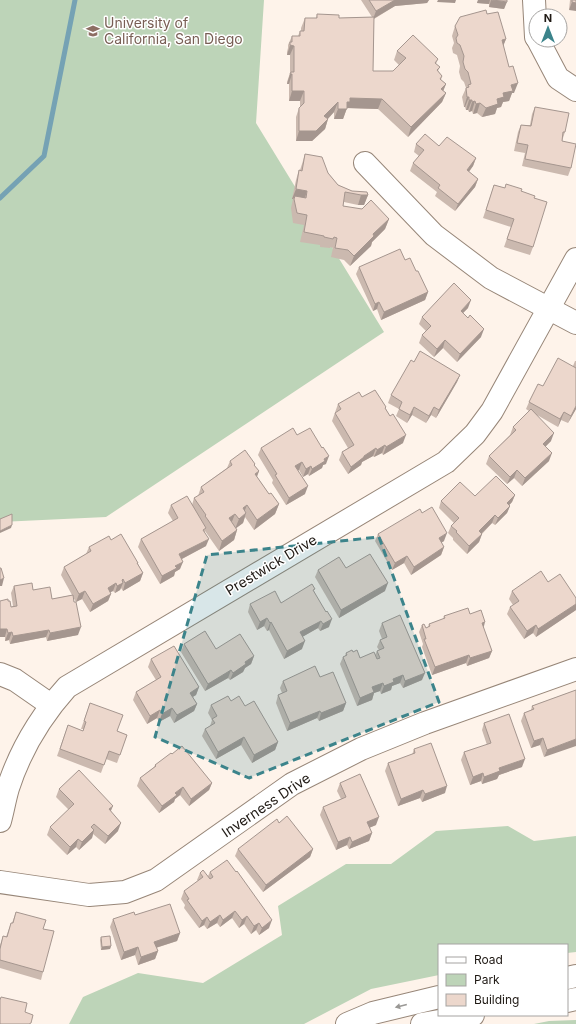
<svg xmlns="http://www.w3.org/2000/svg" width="576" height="1024" font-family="Inter,sans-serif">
  <rect width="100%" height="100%" fill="#fef3ea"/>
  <!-- green -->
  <g fill="#bdd4b8">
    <path d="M0,0H264L256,123L384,332L106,517L0,522Z"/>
    <path d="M508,826L534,841L576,836V952L567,953V945H439V975L371,989L304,1024H69L83,997L138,973L203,983L282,935L278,906L346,864H391L436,831Z"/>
    <path d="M576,1020V1024H534L549,1021Z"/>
  </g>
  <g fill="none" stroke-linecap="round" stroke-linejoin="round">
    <!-- stream -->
    <path stroke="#75a2b4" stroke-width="5" d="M0,198L44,156L75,0"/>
    <!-- minor casing -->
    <g stroke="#978678" stroke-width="24">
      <g id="minor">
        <path d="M534,0L536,37"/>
        <path d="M538,40L558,78L576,90"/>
        <path d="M365,163L434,235L491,278L576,323"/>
        <path d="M0,674L15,680L51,705"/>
        <path d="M0,821C3,810 5,798 8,788C20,751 41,716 67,687L446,462L475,434L492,411L576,259"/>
        <path d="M0,882L89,895L125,892L156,880L292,784L361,749L425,723L576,669"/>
      </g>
    </g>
    <!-- major casing -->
    <g stroke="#978678" stroke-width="24">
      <g id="major">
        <path d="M567,978L576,976"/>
        <path d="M567,1001L576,999"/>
        <path d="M347,1024L373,1013L439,997"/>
        <path d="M422,1024L473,1015"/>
      </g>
    </g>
    <!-- minor -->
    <use href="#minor" stroke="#fff" stroke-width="22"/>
    <!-- major -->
    <use href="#major" stroke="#fff" stroke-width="22"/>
  </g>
  <!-- wall -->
  <g fill="#cbb9af">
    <path d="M361,0H429L427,3L395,6L374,19L373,71H393L399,65L394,60L397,51L438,59L436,64L440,67L438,71L442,76L441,80L446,84L443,91L446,93L442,102L408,137L378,109L347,108L343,119H334V112L328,119L325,129L312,141H296V117L299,108L300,107V101H289V84H287V82L290,73V55H287V52L288,48V45L292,36H298L300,31H301V28L305,18H316L317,14L339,18L372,17Z"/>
    <path d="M478,0H507L504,9L489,7V4L477,3Z"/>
    <path d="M569,0H576L569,10L570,0Z"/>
    <path d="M487,14L506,39L503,46L514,93H512L509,101L503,102L501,107L497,108L495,114L482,117L477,113L473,114L472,111L469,112L468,110H466L465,107H464L462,97L466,88L464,82L461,79L459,72L460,66L457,55L453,53L452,48L454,43L452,36L455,26Z"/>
    <path d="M535,107L565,132L562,141L571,168L568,176L522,166L525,153L514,151L518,132L521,125H530L532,114Z"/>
    <path d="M416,144L439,146L476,158L473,166L469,172L478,179L475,187L455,211L435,196L437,192L410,171L413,163L419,156L414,152Z"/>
    <path d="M305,154L328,173L338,185L352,191L368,195L364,205H358L344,202L343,206L389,219L385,229L372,242L371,246L350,266L344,260L331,257L333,248L330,247V248L320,247V245L300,242L304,225L293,223L291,208L293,199H292L296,180L299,170H300L302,164Z"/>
    <path d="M494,185L505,188L521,191L534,198L533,247L530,255L504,247L511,227L483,218Z"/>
    <path d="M405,260L416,271L428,292L425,300L381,320L377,309L373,311L356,274L359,267Z"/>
    <path d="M468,308L463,313L481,337L457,362L443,348L434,357L419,343L422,335L426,331L419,324L422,317Z"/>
    <path d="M575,361H576V409L568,423L561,420L558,427L537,415L551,441L545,447L549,461L522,486L514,478L507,484L486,464L489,456L510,435L513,427L529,411L526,409L529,402L543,386L573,366Z"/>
    <path d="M414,362L460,375L457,382L436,418L431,415L426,423L412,415L407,423L396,416L399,409L388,403L391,395Z"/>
    <path d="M362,397L386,409L403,443L383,455L382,453L374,457L373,456L362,462L361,465L348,474L339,460L342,452L348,448L332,421L338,404Z"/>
    <path d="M297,435L326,464L323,465L322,468L309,476L308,474L303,477L299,470H298L305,494L286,505L272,483L273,480L258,455L261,448Z"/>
    <path d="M230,461L255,466L259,471L257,477L269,494L279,504L275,514L254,530L245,517L243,523L236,528L237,530L234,540L219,551L205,531L206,546L182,559L180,569L175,572L174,576L160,584L138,547L141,539L173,521L168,513L171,505H192L194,498L198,496L201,487L227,468Z"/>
    <path d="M515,495L512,502L509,505L510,506L507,513L495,525L492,523L482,534L479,542L467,554L453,540V538L448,533L451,526L454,523L439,508L441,501L475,496Z"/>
    <path d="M422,513L444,541L441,543L444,547L441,555L411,575L404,563L392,570L375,541L378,534Z"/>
    <path d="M111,540L138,563V564L143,573L140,581L123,591L121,588L120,590L115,593L113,591L110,592L111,594L108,601L90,612L82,599L76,602L73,597L78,635L47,641L46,637L10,644L9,640L5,641V637L8,601L11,607L13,606L11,593L14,586L33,590L52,599L72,595L61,575L64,567L86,554L89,547Z"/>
    <path d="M346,568L385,591L339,618L315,577L318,570Z"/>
    <path d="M548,582L576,598V610L536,637L533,633L524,639L507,614L510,607L513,605L509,599L512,591Z"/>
    <path d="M314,591L329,627L320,631L318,628L302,637V649L284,659L269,630L267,631L264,626L257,630L248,612L250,604L281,603Z"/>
    <path d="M470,614L483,627L492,651L489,658L467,666L466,663L432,675L422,647L423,644L419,632L422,625L426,628L428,627L429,624L443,619L444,616Z"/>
    <path d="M382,623L422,680L403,688L400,683L392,686L391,690L381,694L380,691L374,693L372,700L357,706L340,664L343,657L345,656L346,653L353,652L360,658L375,655L377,651L379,650L377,647L380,640L382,639L379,631Z"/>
    <path d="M184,644L216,649L254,656L251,664L245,668L243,672L230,680L228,678L205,691L181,652Z"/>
    <path d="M151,659L199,687L196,695L193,697L197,704L194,711L174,723L170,716L159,722L157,718L147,724L133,700L136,692L156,680L148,667Z"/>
    <path d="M320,677L346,703L343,711L319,721L317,718L287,731L276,703L278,695L282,693L280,688L283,681Z"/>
    <path d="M576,690L544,757L540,745L531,748L521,721L524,713L531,710L532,706Z"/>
    <path d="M231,701L245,706L278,742L275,750L252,763L241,745L216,759L202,736L205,729L210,726L212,720L208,713L211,705Z"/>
    <path d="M90,703L117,731L127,735L117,763L106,759L101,773L57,756L68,725L83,731V729H81Z"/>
    <path d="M484,723L522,767L499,775L497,779L482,784L481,781L470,785L461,760L464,752L487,745L482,730Z"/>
    <path d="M414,749L445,793L422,802L420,798L398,806L385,771L388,763L412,755Z"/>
    <path d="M155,765L212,783L209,790L189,806L180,795L175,799L174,802L159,813L137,786L140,778L154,767Z"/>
    <path d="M340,783L376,825L369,828L372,833L369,841L349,849L347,845L336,850L320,815L323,807L341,799L337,791Z"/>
    <path d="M59,789L111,811L118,831L105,844L93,834L92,838L79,850L76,847L67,855L47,835L50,827L69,810L56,797Z"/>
    <path d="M279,823L313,849L310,857L263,892L235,856L238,849Z"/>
    <path d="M210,872L269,928L259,935L256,930L251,934L244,924L239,928L232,918L220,927L217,923L207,929L204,925L199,928L184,908L185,905L181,899L184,891L198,881L197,880L200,873L208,876Z"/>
    <path d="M16,912L43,929V972L41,980L0,968V945L3,936L6,937L11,923H12Z"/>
    <path d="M135,915L180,933L177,941L156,948L158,951L155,959L138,965L135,955L121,960L110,927L113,919Z"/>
    <path d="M101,937L111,946L110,949L101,950L100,940Z"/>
  </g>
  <!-- shaded-wall -->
  <g fill="#a5968f">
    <path d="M395,0H429L427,3L395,6L373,19L376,11Z"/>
    <path d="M438,0H456L455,3L437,2Z"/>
    <path d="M478,0H490L489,4L477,3Z"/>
    <path d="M491,0L507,2L504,9L489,7Z"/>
    <path d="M572,2L576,3V11L569,10Z"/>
    <path d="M506,39L502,49V40Z"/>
    <path d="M290,45L294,46L290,55H287Z"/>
    <path d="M290,74H292L289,84H287Z"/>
    <path d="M518,83L514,93H512L509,101L503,102L501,107L497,108L495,114L482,117L486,108L497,99L511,85Z"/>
    <path d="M446,84L442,94L441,89Z"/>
    <path d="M292,91H304L300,101H289Z"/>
    <path d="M446,93L442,102L408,137L411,127Z"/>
    <path d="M467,97H469L465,107H464Z"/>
    <path d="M350,98L382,99L378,109L347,108L343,119H334L338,109L347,102Z"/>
    <path d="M469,100H472L468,110H466Z"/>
    <path d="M475,101L472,111L469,112L472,102Z"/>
    <path d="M338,102L334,112L321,126L324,116Z"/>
    <path d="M480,103L477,113L473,114L476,104Z"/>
    <path d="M328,119L325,129L312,141H296L299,131Z"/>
    <path d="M476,158L473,166L464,178L467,170Z"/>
    <path d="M478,179L475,187L455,211L458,204Z"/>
    <path d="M296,189L307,191L304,201L294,199L295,196L293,199H292Z"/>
    <path d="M361,195H368L364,205H358Z"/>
    <path d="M389,219L385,229L372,242L371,246L350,266L354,256L373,234Z"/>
    <path d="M428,292L425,300L381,320L384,312Z"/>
    <path d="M471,300L468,308L458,318L461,311Z"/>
    <path d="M379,302L377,309L373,311L375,304Z"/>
    <path d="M484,329L481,337L457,362L460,354Z"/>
    <path d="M445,340L443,348L434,357L437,349Z"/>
    <path d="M460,375L457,382L436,418L439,410Z"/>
    <path d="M576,406V409L568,423L571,416Z"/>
    <path d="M414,407L412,415L407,423L410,415Z"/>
    <path d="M434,407L431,415L426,423L429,416Z"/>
    <path d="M564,412L561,420L558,427L560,419Z"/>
    <path d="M554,433L551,441L540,452L543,444Z"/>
    <path d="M406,435L403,443L383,455L386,447Z"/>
    <path d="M385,445L382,453L374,457L377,450Z"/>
    <path d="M376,448L373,456L362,462L361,465L348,474L351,467L364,456Z"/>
    <path d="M552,453L549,461L522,486L525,478Z"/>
    <path d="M329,456L326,464L323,465L322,468L309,476L312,469L324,459Z"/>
    <path d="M302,462L299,470L293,474L295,466Z"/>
    <path d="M311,466L308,474L303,477L306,469Z"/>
    <path d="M517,470L514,478L507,484L510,477Z"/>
    <path d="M259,471L255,481V474Z"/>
    <path d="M308,486L305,494L286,505L289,498Z"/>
    <path d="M515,495L512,502L504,511L507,503Z"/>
    <path d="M279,504L275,514L254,530L257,520Z"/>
    <path d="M247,505L243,515V508Z"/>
    <path d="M510,506L507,513L495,525L498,518Z"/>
    <path d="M246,513L243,523L235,529L239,519Z"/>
    <path d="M235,514L231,524L229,518Z"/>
    <path d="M495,515L492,523L476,539L479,531Z"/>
    <path d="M12,525L11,528L0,533V531Z"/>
    <path d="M237,530L234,540L219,551L222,541Z"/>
    <path d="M447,533L444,541L436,546L439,538Z"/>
    <path d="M482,534L479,542L467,554L469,546Z"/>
    <path d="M209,539L206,546L176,562L179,554Z"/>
    <path d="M444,547L441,555L411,575L414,567Z"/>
    <path d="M407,556L404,563L392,570L395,563Z"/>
    <path d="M183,562L180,569L175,572L174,576L160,584L162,576L175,566Z"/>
    <path d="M143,573L140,581L123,591L125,583Z"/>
    <path d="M4,578L2,586H0V580Z"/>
    <path d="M123,579L122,583H123L120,590L115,593L117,586Z"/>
    <path d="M116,583L113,591L105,595L108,588Z"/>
    <path d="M388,583L385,591L339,618L341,610Z"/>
    <path d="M85,591L82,599L76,602L79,594Z"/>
    <path d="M111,594L108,601L90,612L93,604Z"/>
    <path d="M576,604V610L536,637L538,629Z"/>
    <path d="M267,618L264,626L257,630L260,622Z"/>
    <path d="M332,619L329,627L320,631L323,624Z"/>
    <path d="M321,621L318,628L297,640L300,632Z"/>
    <path d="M271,622L269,630L267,631L270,623Z"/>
    <path d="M485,622L483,630L482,623Z"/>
    <path d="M536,625L533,633L524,639L527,631Z"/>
    <path d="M81,627L78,635L47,641L50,633Z"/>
    <path d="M0,629H7L5,637H0Z"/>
    <path d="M49,630L46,637L10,644L13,636Z"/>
    <path d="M12,632L9,640L5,641L8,633Z"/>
    <path d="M305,641L302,649L284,659L287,651Z"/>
    <path d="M492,651L489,658L467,666L470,658Z"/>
    <path d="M469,655L466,663L432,675L435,667Z"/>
    <path d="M254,656L251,664L245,668L243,672L230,680L233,673L245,662Z"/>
    <path d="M231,670L228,678L205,691L208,684Z"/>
    <path d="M425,673L422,680L403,688L405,681Z"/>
    <path d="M403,675L400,683L392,686L391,690L381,694L384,686L393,679Z"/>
    <path d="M383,683L380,691L374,693L372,700L357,706L360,698L372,687Z"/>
    <path d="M199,687L196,695L187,700L190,693Z"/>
    <path d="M346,703L343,711L319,721L321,713Z"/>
    <path d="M197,704L194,711L174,723L177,715Z"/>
    <path d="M172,708L170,716L159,722L162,714Z"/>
    <path d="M160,710L157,718L147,724L150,716Z"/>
    <path d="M320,711L317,718L287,731L290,723Z"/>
    <path d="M244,737L241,745L216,759L218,752Z"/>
    <path d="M543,738L540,745L531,748L534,741Z"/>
    <path d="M576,739V746L544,757L547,750Z"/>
    <path d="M278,742L275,750L252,763L254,755Z"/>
    <path d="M525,759L522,767L499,775L497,779L482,784L484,777L499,768Z"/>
    <path d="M483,773L481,781L470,785L473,777Z"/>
    <path d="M212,783L209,790L189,806L191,799Z"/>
    <path d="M447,786L445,793L422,802L425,794Z"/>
    <path d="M183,787L180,795L175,799L174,802L159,813L162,806L175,793Z"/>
    <path d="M423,790L420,798L398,806L401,799Z"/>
    <path d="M113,806L110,813L109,809Z"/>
    <path d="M379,817L376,825L364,830L367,822Z"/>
    <path d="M121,823L118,831L105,844L108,836Z"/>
    <path d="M94,830L92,838L79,850L82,842Z"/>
    <path d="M372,833L369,841L349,849L352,842Z"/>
    <path d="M350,837L347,845L336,850L338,842Z"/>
    <path d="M78,839L76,847L67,855L70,847Z"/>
    <path d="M313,849L310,857L263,892L266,885Z"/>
    <path d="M235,911L232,918L220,927L223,920Z"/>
    <path d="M220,915L217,923L207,929L210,922Z"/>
    <path d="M247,916L244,924L239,928L242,920Z"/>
    <path d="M207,917L204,925L199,928L202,921Z"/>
    <path d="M272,920L269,928L259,935L262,928Z"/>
    <path d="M259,923L256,930L251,934L254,926Z"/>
    <path d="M180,933L177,941L152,949L154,942Z"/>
    <path d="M111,946L110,949L101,950L102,947Z"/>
    <path d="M138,947L135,955L121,960L124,952Z"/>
    <path d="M158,951L155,959L138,965L141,957Z"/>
  </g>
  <!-- building -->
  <g fill="#ecd7cc" stroke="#a5968f">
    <path d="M369,0H395L376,11Z"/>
    <path d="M493,0H507V2Z"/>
    <path d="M572,0H576V3L572,2Z"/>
    <path d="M486,10L487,14L498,12L506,39L502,40L509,67L513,66L518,83L511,85L513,91L503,93L504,97L497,99L498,104L486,108L480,103L476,104L475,101L472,102V100H469V97H467L466,88L469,87L468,85L471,84L468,72L465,69L463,62L464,56L460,45L457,43L456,38L458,35L455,26L460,17Z"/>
    <path d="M317,14L339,15V18L374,17L373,71H393L406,58L397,51L413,35L438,59L435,63L440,67L437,70L442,76L440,79L446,84L441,89L446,93L411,127L382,99L350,98V102H347V109H338V102L324,116L328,119L316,131H299V108L304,103V91H292V74H290L291,72H294V46L290,45V42H292V36H300V31H304L305,18H317Z"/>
    <path d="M535,107L569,113L565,132H563L562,141L576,144L571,168L525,159L528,145L517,143L521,125L531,126Z"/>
    <path d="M425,134L439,146L447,137L476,158L467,170L478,179L458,204L438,188L440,185L413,163L424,150L416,144Z"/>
    <path d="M305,154L322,157L328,173L338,185L352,191L367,192L368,195H361L345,192L343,206L362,209L371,200L389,219L373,234L374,236L354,256L348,250L335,248L337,238L334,237L333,239L324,237V236L304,232L307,215L297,213L294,199L295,196L306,198L307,191L296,189L299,170L302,171Z"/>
    <path d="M506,184L522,189L521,191L535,196L534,198L547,202L533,247L507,239L514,219L486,210L494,185L505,188Z"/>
    <path d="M400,249L405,260L410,258L416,271H418L428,292L384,312L379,302L375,304L359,267Z"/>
    <path d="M454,283L471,300L461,311L468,318L470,315L484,329L460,354L445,340L437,349L422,335L431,326L422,317Z"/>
    <path d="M420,351L460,375L439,410L434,407L429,416L414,407L410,415L399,409L402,402L391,395L411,360L414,362Z"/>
    <path d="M558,358L576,368V406L571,416L564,412L560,419L529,402L538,384L543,386Z"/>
    <path d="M375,390L386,407L385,408L390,416L393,414L406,435L386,447L385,445L377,450L376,448L364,456V457L351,467L342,452L354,445L335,413L341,409L338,404L359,392L362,397Z"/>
    <path d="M531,409L554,433L543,444L552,453L525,478L517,470L510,477L489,456L516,430L513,427Z"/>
    <path d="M293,428L297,435L310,428L322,448L323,447L329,456L324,459L325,461L312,469L311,466L306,469L302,462L295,466L308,486L289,498L275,475L277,474L261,448Z"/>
    <path d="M245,450L255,464L254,465L259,471L255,474L269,494L271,493L279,504L257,520L247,505L243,508L246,513L239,519L235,514L229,518L237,530L222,541L208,520L205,516L206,515L194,498L204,492L201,487L232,465L230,461Z"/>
    <path d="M496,476L515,495L507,503L510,506L498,518L495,515L479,531L482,534L469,546L456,532L457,531L451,526L459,518L441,501L460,482L475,496Z"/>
    <path d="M187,496L206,528L203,530L209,539L179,554L183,562L175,566L177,568L162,576L141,539L178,518L171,505Z"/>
    <path d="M432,507L447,533L439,538L444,547L414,567L407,556L395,563L378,534L420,509L422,513Z"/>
    <path d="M12,514V525L0,531V519Z"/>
    <path d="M121,534L138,563H137L143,573L125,583L123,579L122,580L123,583L117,586L116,583L108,588L111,594L93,604L85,591L79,594L64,567L91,551L89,547L109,536L111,540Z"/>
    <path d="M370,554L388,583L341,610L318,570L339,557L346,568Z"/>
    <path d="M0,568H1L4,578L0,580Z"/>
    <path d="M541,571L548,582L560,574L576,598V604L538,629L536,625L527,631L510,607L519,601L512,591Z"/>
    <path d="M32,583L33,590L50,587L52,599L73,595L74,602H76L81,627L50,633L49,630L13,636L12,632L8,633L7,629H0V601L8,599V601H10L11,607L17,606L14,586Z"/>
    <path d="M312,584L315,589L313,590L326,612L327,611L332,619L323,624L321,621L300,632L305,641L287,651L271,622L270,623L267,618L260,622L250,604L275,591L281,603Z"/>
    <path d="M468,608L470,614L481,610L485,622L482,623L492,651L470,658L469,655L435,667L424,639H426L422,625L424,624L426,628L430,626L429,624L445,618L444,616Z"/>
    <path d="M400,615L425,673L405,681L403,675L393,679L394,682L384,686L383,683L372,687L374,692L360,698L343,657L347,655L346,653L352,650L353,652L357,650L360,658L374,652L377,659L380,658L377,651L384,648L380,640L387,637L382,623Z"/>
    <path d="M205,631L216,649L240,634L254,656L245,662L246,664L233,673L231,670L208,684L184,644Z"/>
    <path d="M174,646L199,687L190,693L197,704L177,715L172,708L162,714L160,710L150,716L136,692L161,677L151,659Z"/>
    <path d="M315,666L320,677L333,672L346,703L321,713L320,711L290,723L278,695L287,691L283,681Z"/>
    <path d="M576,690V739L547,750L543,738L534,741L524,713L534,709L532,706Z"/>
    <path d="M228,696L231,701L239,696L245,706L254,701L278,742L254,755L244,737L218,752L205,729L215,723L212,719L217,716L211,705Z"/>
    <path d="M90,703L123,715L117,731L127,735L120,755L109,751L104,765L60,749L68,725L83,731L86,722L84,721Z"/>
    <path d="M509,714L525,759L499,768L500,771L484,777L483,773L473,777L464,752L491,743L484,723Z"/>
    <path d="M431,743L447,786L425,794L423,790L401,799L388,763L415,753L414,749Z"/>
    <path d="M182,746L212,783L191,799L183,787L175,793L177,795L162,806L140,778L156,766L155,765L171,753L172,754Z"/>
    <path d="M79,770L113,806L109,809L121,823L108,836L94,824L91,827L94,830L82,842L78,839L70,847L50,827L74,804L59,789Z"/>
    <path d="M360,774L379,817L367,822L372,833L352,842L350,837L338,842L323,807L346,797L340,783Z"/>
    <path d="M287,816L313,849L266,885L238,849L277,819L279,823Z"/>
    <path d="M227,860L236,872L237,871L272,920L262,928L259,923L254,926L247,916L242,920L235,911L223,920L220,915L210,922L207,917L202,921L187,900L189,899L184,891L203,877L200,873L203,870L210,879L213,877L210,872Z"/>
    <path d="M170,904L180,933L154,942L158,951L141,957L138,947L124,952L113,919L134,912L135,915Z"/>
    <path d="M16,912L46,920L43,929L54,931L43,972L0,960V949L3,936L7,937L11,923H13Z"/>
    <path d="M110,936L111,946L102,947L101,937Z"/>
    <path d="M1,997L27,1003L25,1012L33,1015L31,1023L29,1024H0V1000Z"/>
  </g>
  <!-- one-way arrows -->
  <defs><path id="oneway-solid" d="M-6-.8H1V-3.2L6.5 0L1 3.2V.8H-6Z"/></defs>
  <use fill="#9a9895" href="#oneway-solid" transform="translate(401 1006) rotate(166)"/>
  <!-- marked area -->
  <path fill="#3c848b" fill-opacity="0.2" stroke="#3c848b" stroke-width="3" stroke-dasharray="8 5" stroke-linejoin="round" d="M379,537L439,702L249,778L155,737L207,555Z"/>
  <!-- icons -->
  <defs>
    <g id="university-bare" transform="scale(1.08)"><path d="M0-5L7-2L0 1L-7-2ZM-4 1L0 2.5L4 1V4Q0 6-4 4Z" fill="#8d6e63" stroke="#fff" stroke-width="2.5" paint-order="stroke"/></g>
  </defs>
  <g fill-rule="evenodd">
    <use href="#university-bare" x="93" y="31"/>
  </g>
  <g text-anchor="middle" stroke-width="3" stroke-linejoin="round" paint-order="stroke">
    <!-- education labels -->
    <g font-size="14" fill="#785e54" stroke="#fff" text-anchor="start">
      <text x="104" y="28">University of<tspan x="104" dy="16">California, San Diego</tspan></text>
    </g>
    <!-- street labels -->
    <g font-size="14" fill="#1f1914" stroke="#fff">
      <text transform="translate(271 565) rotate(-31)" y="5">Prestwick Drive</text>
      <text transform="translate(266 805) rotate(-34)" y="5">Inverness Drive</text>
    </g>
  </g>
  <!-- legend -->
  <rect x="438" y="944" width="130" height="72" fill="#ffffff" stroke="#a5a3a1"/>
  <rect x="446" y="957" width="20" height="6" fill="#ffffff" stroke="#a5a3a1"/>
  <text x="474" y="964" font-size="12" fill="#1f1914">Road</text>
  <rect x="446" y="974" width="20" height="12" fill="#bdd4b8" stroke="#a5a3a1"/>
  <text x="474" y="984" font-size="12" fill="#1f1914">Park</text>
  <rect x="446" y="994" width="20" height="12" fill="#ecd7cc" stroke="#a5a3a1"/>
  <text x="474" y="1004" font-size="12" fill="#1f1914">Building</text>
  <!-- north arrow -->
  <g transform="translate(548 28)"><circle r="19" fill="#ffffff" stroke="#a5a3a1"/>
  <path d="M0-3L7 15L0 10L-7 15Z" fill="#3c848b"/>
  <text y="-6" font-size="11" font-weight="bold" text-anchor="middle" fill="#1f1914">N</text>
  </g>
</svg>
